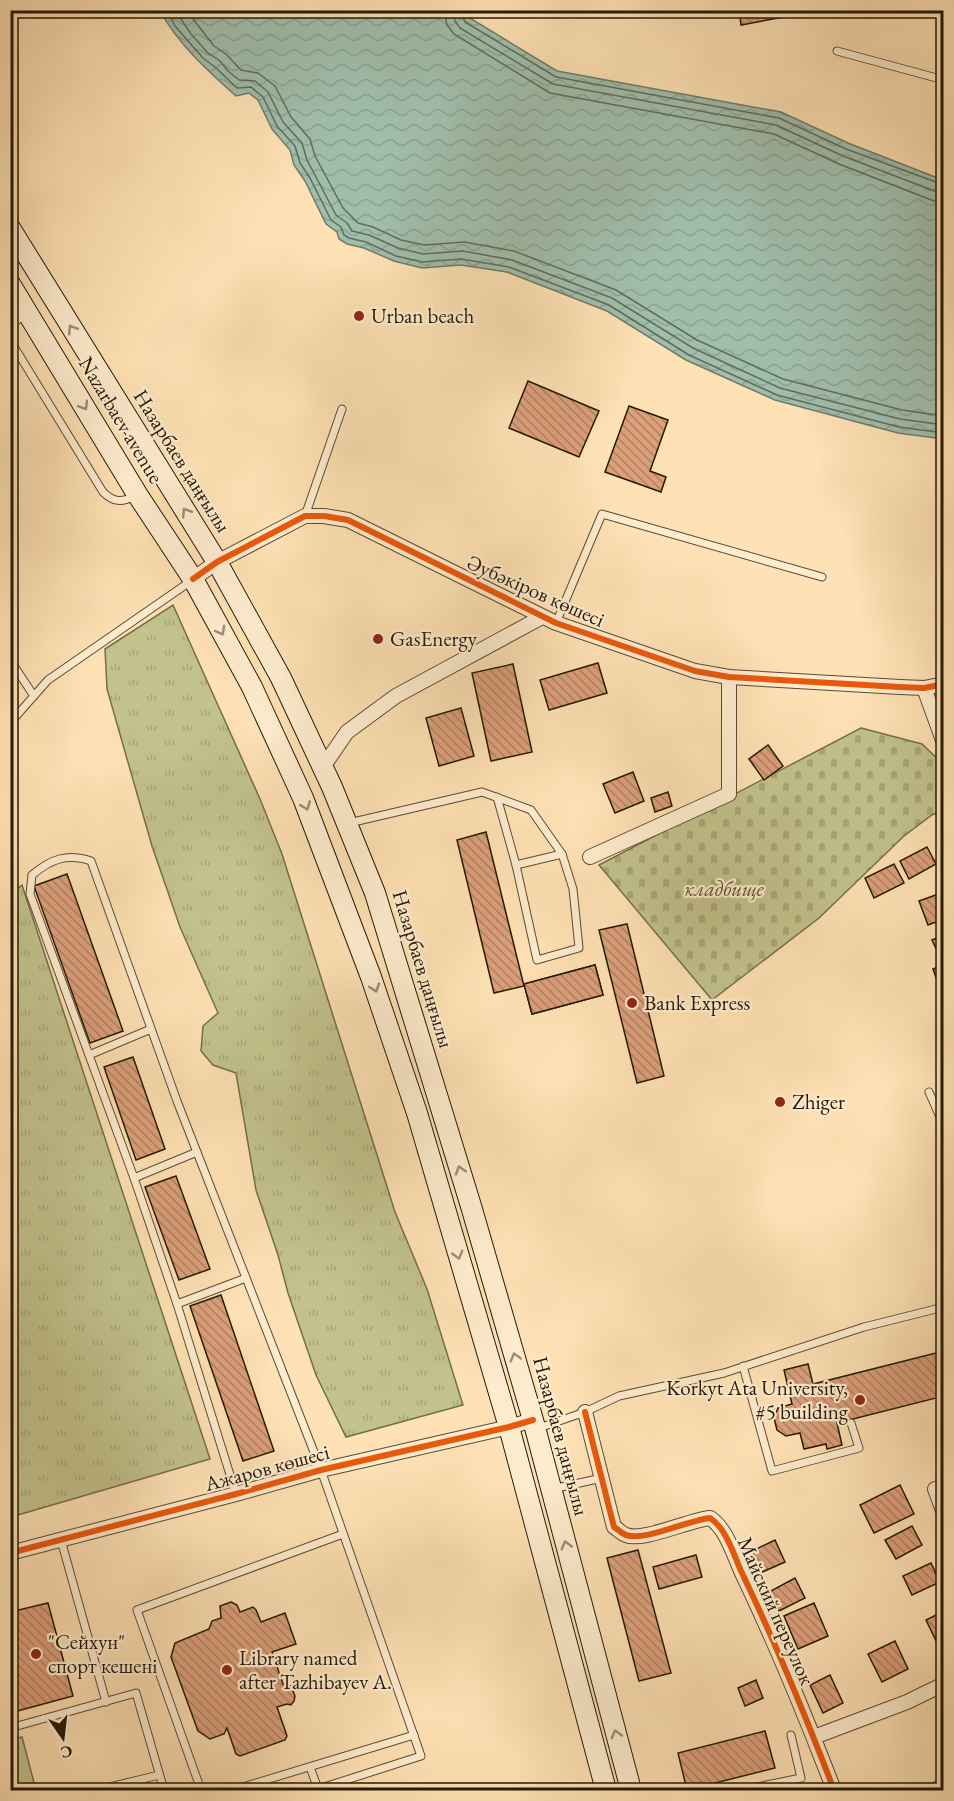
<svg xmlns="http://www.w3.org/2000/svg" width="954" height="1801" font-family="'EB Garamond',serif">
  <defs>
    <pattern id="cemetery-stones" width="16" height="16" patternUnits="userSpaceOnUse" patternTransform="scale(1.5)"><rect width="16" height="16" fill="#c2c28c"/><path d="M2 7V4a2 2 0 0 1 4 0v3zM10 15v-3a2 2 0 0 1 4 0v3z" fill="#a7a677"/></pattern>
    <pattern id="park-tufts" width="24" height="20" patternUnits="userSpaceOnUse" patternTransform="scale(1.5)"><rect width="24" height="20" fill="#c2c28c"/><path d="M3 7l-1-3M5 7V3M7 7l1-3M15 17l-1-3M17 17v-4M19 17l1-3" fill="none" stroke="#a7a677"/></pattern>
    <pattern id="water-waves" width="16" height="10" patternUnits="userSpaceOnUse" patternTransform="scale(1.5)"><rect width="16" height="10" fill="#a0beac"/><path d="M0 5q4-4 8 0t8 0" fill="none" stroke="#8aa392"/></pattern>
    <pattern id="building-back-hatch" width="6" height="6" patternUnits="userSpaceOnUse" patternTransform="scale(1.5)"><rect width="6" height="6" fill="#db9f7a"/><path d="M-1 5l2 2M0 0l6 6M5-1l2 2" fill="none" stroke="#b18162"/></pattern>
  </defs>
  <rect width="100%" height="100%" fill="#fee1b4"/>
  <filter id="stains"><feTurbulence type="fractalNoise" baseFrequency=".00333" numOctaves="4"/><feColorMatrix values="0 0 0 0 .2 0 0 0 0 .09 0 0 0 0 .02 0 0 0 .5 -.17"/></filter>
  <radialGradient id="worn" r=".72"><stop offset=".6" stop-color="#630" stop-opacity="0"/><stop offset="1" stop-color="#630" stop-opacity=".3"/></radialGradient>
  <!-- cemetery -->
  <path fill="url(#cemetery-stones)" stroke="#746e49" stroke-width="1.5" d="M861,728L922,744L943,764V810L932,815L904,836L819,918L712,1000L599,865Z"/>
  <!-- park -->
  <g fill="url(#park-tufts)" stroke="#746e49" stroke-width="1.5">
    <path d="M173,605L260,799L282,854L395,1212L427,1289L463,1405L346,1437L316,1375L288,1293L278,1255L256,1190L236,1073L213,1065L201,1051L203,1026L218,1013L180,927L152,846L107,689L105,649Z"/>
    <path d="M22,885L210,1459L11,1517L10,895Z"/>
  </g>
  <!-- pitch -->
  <path fill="#c2c28c" stroke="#746e49" stroke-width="1.5" d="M22,1737L36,1790H11V1740Z"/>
  <!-- water -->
  <path fill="url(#water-waves)" stroke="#6f7c6a" stroke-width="1.5" d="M160,11H465L468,17L557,71L781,112L848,143L943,180V439L898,433L775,400L686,360L607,311L507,272L461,265L422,268L394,261L364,248L347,244L339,239L337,232L326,224L305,181L294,165L290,150L272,129L258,100L249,93L236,96C207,70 179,45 160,11Z"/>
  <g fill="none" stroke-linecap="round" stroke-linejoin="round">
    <!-- shore -->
    <g stroke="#626c59" stroke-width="1.5">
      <path d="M167,10L175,26L203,58L215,67L237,88L251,87L263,97L277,126L295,146L300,163L310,178L331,220L341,227L344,235L349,238L366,242L396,256L422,262L461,259L509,267L609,305L689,355L777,395L899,427L944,433"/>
      <path d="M175,10L191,34L208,53L220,61L228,71L239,80L255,81L268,92L283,122L302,143L307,160L336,215L347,223L352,231L369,235L398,248L423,254L463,251L512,260L612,298L693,348L780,388L900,419L944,425"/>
      <path d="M186,10L214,46L226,54L241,70L258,73L275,86L291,117L310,139L315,156L343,208L358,223L373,227L401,240L424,245L464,242L514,251L616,290L697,340L783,379L902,410L944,416"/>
      <path d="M444,10L447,25L454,34L550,93L774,134L839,164L934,201L944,202"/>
      <path d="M453,10L455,21L460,28L553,84L776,125L843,156L937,192L944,193"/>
      <path d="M460,10L465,22L556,77L779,118L846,149L944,185"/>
    </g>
  </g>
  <!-- building -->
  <g fill="url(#building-back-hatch)" stroke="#251906" stroke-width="1.5">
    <path d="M739,10H810L811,12L741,25Z"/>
    <path d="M528,381L599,411L579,457L509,428Z"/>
    <path d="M629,406L668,420L650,471L666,477L661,492L605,472Z"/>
    <path d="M598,663L607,693L549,710L540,680Z"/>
    <path d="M513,664L532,752L491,761L472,673Z"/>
    <path d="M461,708L474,756L439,766L426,718Z"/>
    <path d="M768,745L783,766L764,780L749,759Z"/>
    <path d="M633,772L644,801L615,813L603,784Z"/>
    <path d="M668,792L672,806L655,812L651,798Z"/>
    <path d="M486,832L524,986L494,993L457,840Z"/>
    <path d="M927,847L936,864L909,879L900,861Z"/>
    <path d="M894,864L904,883L874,898L865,878Z"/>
    <path d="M67,874L123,1031L90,1043L34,886Z"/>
    <path d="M944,892V919L928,925L919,901Z"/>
    <path d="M627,924L664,1076L637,1083L599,930Z"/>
    <path d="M944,935V962H942L932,940Z"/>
    <path d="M595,965L603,995L532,1014L524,984Z"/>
    <path d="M595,965L603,995L532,1014L524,984Z"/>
    <path d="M944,965V985L939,986L933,969Z"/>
    <path d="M133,1057L165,1149L136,1160L104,1067Z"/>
    <path d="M176,1176L210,1269L179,1280L145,1187Z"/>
    <path d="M221,1295L274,1451L243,1461L190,1306Z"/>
    <path d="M944,1351V1396L837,1423L842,1445L827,1449L826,1444L804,1449L800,1433L786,1436L777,1430L774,1418L778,1408L792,1404L784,1370L808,1364L813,1384Z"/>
    <path d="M900,1485L914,1514L874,1533L860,1505Z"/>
    <path d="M912,1526L922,1545L896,1559L885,1540Z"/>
    <path d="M775,1540L785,1562L760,1573L750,1552Z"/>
    <path d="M638,1550L671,1673L639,1681L607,1558Z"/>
    <path d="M696,1555L702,1577L659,1589L653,1567Z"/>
    <path d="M931,1563L940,1582L912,1595L903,1576Z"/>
    <path d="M795,1578L805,1598L779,1611L769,1592Z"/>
    <path d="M231,1602L237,1605L240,1612L253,1607L256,1610L261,1622L285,1613L296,1644L272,1652L283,1684L291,1686L295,1696L294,1701L291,1705L287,1704L277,1707L287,1736L285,1740L240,1756L236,1754L227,1728L224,1734L210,1739L198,1731L171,1657L175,1643L209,1629L212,1621L221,1618L220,1606Z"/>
    <path d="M48,1603L73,1696L10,1713V1612Z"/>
    <path d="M814,1603L828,1636L798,1649L784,1616Z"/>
    <path d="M944,1611V1649L941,1651L926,1620Z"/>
    <path d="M895,1641L908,1669L882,1682L868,1654Z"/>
    <path d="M830,1675L843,1703L823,1713L810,1685Z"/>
    <path d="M756,1680L763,1698L745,1706L738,1688Z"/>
    <path d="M765,1731L775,1768L687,1790L678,1753Z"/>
  </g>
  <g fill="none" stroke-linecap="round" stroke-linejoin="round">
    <!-- service casing -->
    <g stroke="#5b4b32" stroke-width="9">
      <g id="service">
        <path d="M837,51L944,80"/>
        <path d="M10,328L25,312"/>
        <path d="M10,340L103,492C113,502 122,503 134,496"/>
        <path d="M305,516L342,409"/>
        <path d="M556,623L602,514L822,577"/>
        <path d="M10,660L34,696"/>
        <path d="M10,723L48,680L191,581"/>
        <path d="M349,823L482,792L531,810L562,854L573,889L579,948L537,960L516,865L497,797"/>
        <path d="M516,865L562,854"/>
        <path d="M89,1055L151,1029"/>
        <path d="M929,1092L944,1126"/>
        <path d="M134,1178L197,1152"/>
        <path d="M177,1304L246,1278"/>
        <path d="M743,1366L772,1471L859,1448L851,1423"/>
        <path d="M536,1429L585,1412L619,1396L724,1373L864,1327L944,1307"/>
        <path d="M552,1489L602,1478"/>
        <path d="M236,1494L177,1304L134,1178L30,894L32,875C51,859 67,853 91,861L177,1101L321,1470L421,1756L318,1789L310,1767"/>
        <path d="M61,1540L106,1702"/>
        <path d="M10,1728L136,1693L164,1790"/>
        <path d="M97,1790L159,1775"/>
        <path d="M201,1790L137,1610L343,1534"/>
        <path d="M233,1790L414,1735"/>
        <path d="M742,1790L801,1778L791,1735"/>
        <path d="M917,1790L944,1784"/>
      </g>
    </g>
    <!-- minor casing -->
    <g stroke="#5b4b32" stroke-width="16">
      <g id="minor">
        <path d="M193,579L217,562L305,516H324L348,520L556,623L695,671L729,677L900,687L924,688L944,684"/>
        <path d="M924,688L944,743"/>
        <path d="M323,767L347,732L396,696L542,617"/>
        <path d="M590,857L729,794V677"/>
        <path d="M585,1412L614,1527C618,1529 622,1534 626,1535C643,1542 689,1520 710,1518C727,1529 734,1556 742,1573C776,1644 806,1717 834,1790"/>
        <path d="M935,1489L944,1513"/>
        <path d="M10,1553L236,1494L321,1470L509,1427L533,1420"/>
        <path d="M814,1737L907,1702L944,1684"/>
      </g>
    </g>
    <!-- secondary casing -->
    <g stroke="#251906" stroke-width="22">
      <g id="secondary">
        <path d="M10,228L217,562L281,678L332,787L375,893L471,1206L533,1420L631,1790"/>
        <path d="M10,284L137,494L193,579L252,687L303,798L371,977L417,1113L509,1427L606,1790"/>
      </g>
    </g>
    <!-- service -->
    <use href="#service" stroke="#feecce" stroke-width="7"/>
    <!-- minor -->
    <use href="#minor" stroke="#feecce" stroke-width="14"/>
    <!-- secondary -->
    <use href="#secondary" stroke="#feecce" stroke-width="20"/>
    <!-- cycleway casing -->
    <g stroke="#feecce" stroke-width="10">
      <g id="cycleway">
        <path d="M193,579L217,562L305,516H324L348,520L556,623L695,671L729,677L900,687L924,688L944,684"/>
        <path d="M585,1412L614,1527C618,1529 622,1534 626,1535C643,1542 689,1520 710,1518C727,1529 734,1556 742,1573C776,1644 806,1717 834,1790"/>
        <path d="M10,1553L236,1494L321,1470L509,1427L533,1420"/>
      </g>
    </g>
    <!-- cycleway -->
    <use href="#cycleway" stroke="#e8590c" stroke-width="6"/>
  </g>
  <!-- one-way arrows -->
  <defs><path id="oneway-chevron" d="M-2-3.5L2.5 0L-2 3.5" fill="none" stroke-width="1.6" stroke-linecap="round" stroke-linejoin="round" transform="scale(1.5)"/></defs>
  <g stroke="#9c8d74">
    <use href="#oneway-chevron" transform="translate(72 329) rotate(-122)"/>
    <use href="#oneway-chevron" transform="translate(84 406) rotate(59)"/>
    <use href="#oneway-chevron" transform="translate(186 512) rotate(-122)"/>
    <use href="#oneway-chevron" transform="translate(221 631) rotate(61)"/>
    <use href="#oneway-chevron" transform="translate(306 806) rotate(69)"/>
    <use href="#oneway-chevron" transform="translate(375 988) rotate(72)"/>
    <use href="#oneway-chevron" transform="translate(460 1170) rotate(-108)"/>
    <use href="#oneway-chevron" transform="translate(458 1255) rotate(74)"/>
    <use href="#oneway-chevron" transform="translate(515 1357) rotate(-106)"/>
    <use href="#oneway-chevron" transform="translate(566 1545) rotate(-105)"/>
    <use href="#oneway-chevron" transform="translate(616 1734) rotate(-105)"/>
  </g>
  <!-- markers -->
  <g fill="#8f2418" stroke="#feecce" stroke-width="2">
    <circle cx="359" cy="316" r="6"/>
    <circle cx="378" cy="639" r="6"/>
    <circle cx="632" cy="1003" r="6"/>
    <circle cx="780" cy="1102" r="6"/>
    <circle cx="860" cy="1400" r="6"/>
    <circle cx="36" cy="1654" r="6"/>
    <circle cx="227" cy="1670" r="6"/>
  </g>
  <g text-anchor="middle" stroke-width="4.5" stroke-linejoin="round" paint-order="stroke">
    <!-- poi labels -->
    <g font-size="21" fill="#251906" stroke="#feecce" text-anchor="start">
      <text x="371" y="323">Urban beach</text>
      <text x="390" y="646">GasEnergy</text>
      <text x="644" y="1010">Bank Express</text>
      <text x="792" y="1109">Zhiger</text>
      <text x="848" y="1395" text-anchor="end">Korkyt Ata University,<tspan x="848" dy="24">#5 building</tspan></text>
      <text x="48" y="1649">"Сейхун"<tspan x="48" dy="24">спорт кешені</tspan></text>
      <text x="239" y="1665">Library named<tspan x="239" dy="24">after Tazhibayev A.</tspan></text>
    </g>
    <!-- street labels -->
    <g font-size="21" fill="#251906" stroke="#feecce">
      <text transform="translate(121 420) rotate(59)" y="7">Nazarbaev avenue</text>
      <text transform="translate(182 461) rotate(58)" y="7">Назарбаев даңғылы</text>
      <text transform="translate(536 591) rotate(24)" y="7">Әубәкіров көшесі</text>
      <text transform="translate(423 969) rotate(73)" y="7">Назарбаев даңғылы</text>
      <text transform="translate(561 1436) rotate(75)" y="7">Назарбаев даңғылы</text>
      <text transform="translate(267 1468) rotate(-15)" y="7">Ажаров көшесі</text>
      <text transform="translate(776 1611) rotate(66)" y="7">Майский переулок</text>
    </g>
    <!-- park labels -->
    <g font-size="21" font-style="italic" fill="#5c5435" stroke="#feecce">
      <text x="724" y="896">кладбище</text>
    </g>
  </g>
  <!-- margin -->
  <rect width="954" height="1801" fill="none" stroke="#fee1b4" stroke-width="36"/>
  <rect x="12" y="12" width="930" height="1777" fill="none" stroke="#251906" stroke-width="3"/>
  <rect x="18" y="18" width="918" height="1765" fill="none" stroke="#251906" stroke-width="1.5"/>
  <!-- north arrow -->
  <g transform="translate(63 1738) rotate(166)" stroke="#feecce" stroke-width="4.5" paint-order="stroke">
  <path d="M0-4.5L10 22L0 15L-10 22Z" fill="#251906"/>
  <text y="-9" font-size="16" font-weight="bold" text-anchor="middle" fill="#251906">С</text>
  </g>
  <rect width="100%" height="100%" filter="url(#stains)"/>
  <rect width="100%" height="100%" fill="url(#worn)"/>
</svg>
